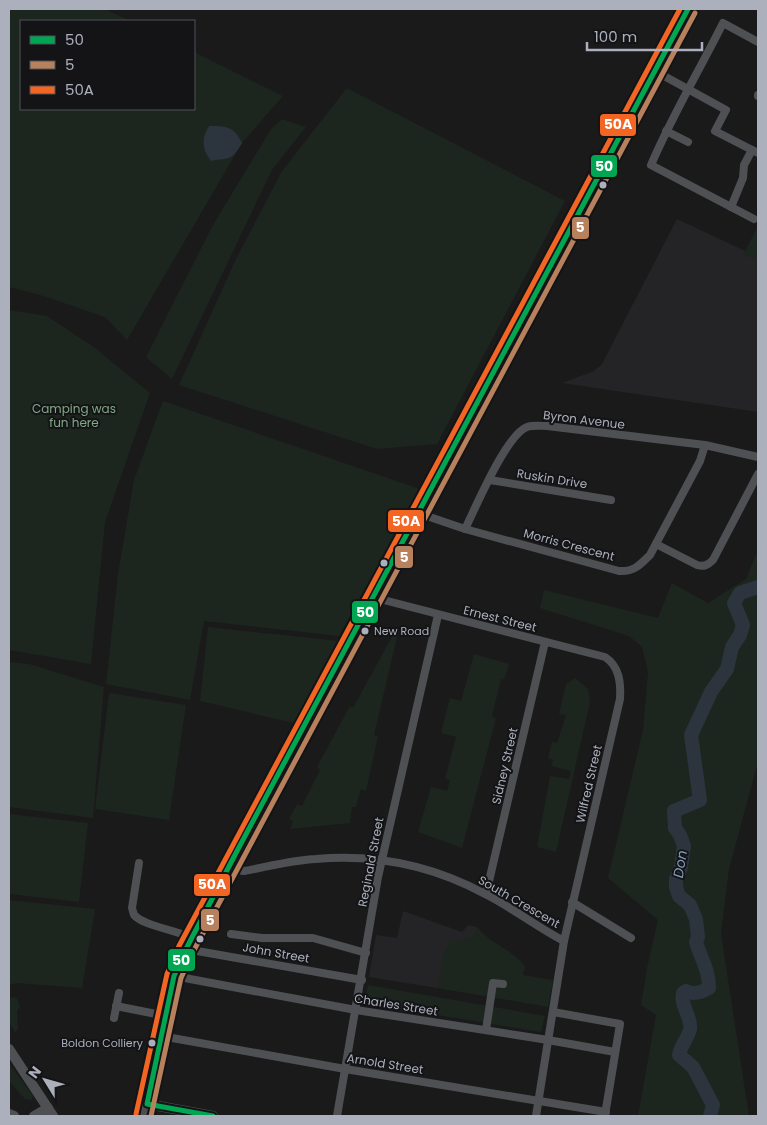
<svg xmlns="http://www.w3.org/2000/svg" width="767" height="1125" font-family="Poppins,sans-serif">
  <rect width="100%" height="100%" fill="#1a1a1b"/>
  <!-- built -->
  <g fill="#242427">
    <path d="M677,219L758,257V412L562,383L594,371L602,364Z"/>
    <path d="M403,911L462,932L468,925L477,927L489,940L474,994L369,977L376,935L397,938Z"/>
  </g>
  <!-- green -->
  <g fill="#1d251f">
    <path d="M9,9H105L130,21H21V109H194V52L283,96L242,143L127,340L105,317L37,294L9,287Z"/>
    <path d="M347,88L565,201L437,444L377,449L179,385L236,259L282,171Z"/>
    <path d="M282,119L306,127L272,170L172,379L146,357L213,225L271,129Z"/>
    <path d="M758,226V259L743,255Z"/>
    <path d="M9,310L47,316L95,348L150,393L105,522L91,664L9,650Z"/>
    <path d="M163,401L420,489L339,636L204,621L190,700L106,684L118,574L134,480Z"/>
    <path d="M758,550V762L729,869L721,934L749,1116H638L656,1015L641,1005L647,968L658,920L608,878L643,730L648,672L642,647L629,636L540,608L544,590L658,618L672,583L708,603L746,579Z"/>
    <path d="M208,627L339,641L294,723L200,701Z"/>
    <path d="M393,635L397,637L374,735L378,736L366,791L361,789L356,807H352L350,823L290,829L293,821L289,819L297,804L302,806L320,770L317,767L350,706L353,708Z"/>
    <path d="M474,654L509,664L504,680L501,679L492,717L496,718L462,848L418,832L431,787L447,791L450,780L445,779L456,737L441,733L450,698L461,701Z"/>
    <path d="M9,662L29,664L104,687L93,818L9,807Z"/>
    <path d="M575,678L588,689L590,702L556,852L537,847L550,776L569,779L571,771L551,766L553,760L548,758L552,742L557,743L566,715L559,714L566,684Z"/>
    <path d="M109,693L186,705L169,820L95,809Z"/>
    <path d="M9,814L88,823L79,902L9,894Z"/>
    <path d="M9,900L95,909L82,988L17,983L9,985Z"/>
    <path d="M477,927C490,944 513,949 525,967L523,975L553,980L548,1007L438,988L444,951L450,942L473,937Z"/>
    <path d="M368,985L545,1016L541,1032L364,1003Z"/>
    <path d="M9,997L17,998L20,1007L17,1011L18,1029L15,1032L9,1022Z"/>
    <path d="M9,1063L33,1096L32,1100L25,1099L9,1081Z"/>
  </g>
  <!-- water -->
  <path fill="#2c353e" d="M209,126C226,126 234,126 242,143C231,162 230,157 211,161C202,149 201,139 209,126Z"/>
  <g fill="none" stroke-linecap="round" stroke-linejoin="round">
    <!-- river -->
    <path stroke="#2c353e" stroke-width="14" d="M710,1116L713,1105L693,1067L679,1055C681,1044 688,1039 690,1029C692,1017 680,1006 683,993L686,991C693,995 702,992 709,988C709,969 701,959 696,942L698,937L696,919L690,905L679,896L676,887V879L681,867L684,846L680,835L675,828L674,811L700,800L691,735L711,692L727,669L732,647L740,635L743,625L734,603L740,593L758,587"/>
    <!-- minor -->
    <g stroke="#4e5054" stroke-width="8">
      <path d="M655,71L726,110L715,131L758,153"/>
      <path d="M758,96V95"/>
      <path d="M666,131L688,142"/>
      <path d="M731,207L743,178L744,165L752,150"/>
      <path d="M754,219L651,165C672,116 699,71 723,23L758,42"/>
      <path d="M490,480L611,500"/>
      <path d="M418,513L465,529L619,571C634,572 640,565 650,555L700,461L705,445"/>
      <path d="M465,529C476,507 506,435 527,427C533,425 540,426 547,426L705,445L758,457"/>
      <path d="M656,544L697,565C704,567 708,565 713,560L758,474"/>
      <path d="M372,597L605,657C619,666 621,682 620,699L564,941L536,1116"/>
      <path d="M139,863L132,908L134,915C144,926 176,930 192,938"/>
      <path d="M229,866L238,870L244,871C267,867 292,860 316,859C375,854 433,866 485,894C513,908 537,927 564,941"/>
      <path d="M486,894L545,642"/>
      <path d="M572,902L631,938"/>
      <path d="M231,934L262,938H313L366,953"/>
      <path d="M186,949L362,980"/>
      <path d="M174,976L356,1010L548,1040L615,1052"/>
      <path d="M116,1006L166,1016"/>
      <path d="M553,1012L620,1024L605,1115"/>
      <path d="M114,1018L119,993"/>
      <path d="M486,1030L493,983L503,984"/>
      <path d="M161,1036L345,1069L606,1112"/>
      <path d="M337,1116L378,877L438,615"/>
    </g>
    <!-- tertiary -->
    <g stroke="#4e5054" stroke-width="10">
      <path d="M9,1049L53,1116"/>
      <path d="M147,1104L213,1116"/>
      <path d="M9,1114L14,1116"/>
      <path d="M34,1116L48,1108"/>
    </g>
    <!-- secondary -->
    <path stroke="#4d4d51" stroke-width="11" d="M143,1116L174,976L186,949L237,851L688,9"/>
    <!-- bus-1 casing -->
    <g stroke="#141417" stroke-width="9">
      <path id="bus-1" d="M213,1116L147,1104L174,976L186,949L237,851L688,9"/>
    </g>
    <!-- bus-2 casing -->
    <g stroke="#141417" stroke-width="9">
      <path id="bus-2" d="M151,1116L181,978L193,952L695,13"/>
    </g>
    <!-- bus-3 casing -->
    <g stroke="#141417" stroke-width="9">
      <path id="bus-3" d="M136,1114L167,974L179,946L680,9"/>
    </g>
    <!-- bus-1 -->
    <use href="#bus-1" stroke="#00a651" stroke-width="5"/>
    <!-- bus-2 -->
    <use href="#bus-2" stroke="#b6815c" stroke-width="5"/>
    <!-- bus-3 -->
    <use href="#bus-3" stroke="#f26522" stroke-width="5"/>
  </g>
  <!-- markers -->
  <g fill="#abb0bc" stroke="#141417" stroke-width="2">
    <circle cx="603" cy="185" r="4.5"/>
    <circle cx="384" cy="563" r="4.5"/>
    <circle cx="365" cy="631" r="4.5"/>
    <circle cx="200" cy="939" r="4.5"/>
    <circle cx="152" cy="1043" r="4.5"/>
  </g>
  <g text-anchor="middle" stroke-width="4" stroke-linejoin="round" paint-order="stroke">
    <!-- bus labels -->
    <g font-size="11" fill="#abb0bc" stroke="#141417" text-anchor="start">
      <text x="374" y="635">New Road</text>
      <text x="143" y="1047" text-anchor="end">Boldon Colliery</text>
    </g>
    <!-- park labels -->
    <g font-size="12" fill="#80a884" stroke="#141417">
      <text x="74" y="413">Camping was<tspan x="74" dy="14">fun here</tspan></text>
    </g>
    <!-- street labels -->
    <g font-size="12" fill="#abb0bc" stroke="#141417">
      <text transform="translate(584 420) rotate(7)" y="4">Byron Avenue</text>
      <text transform="translate(552 479) rotate(9)" y="4">Ruskin Drive</text>
      <text transform="translate(569 545) rotate(15)" y="4">Morris Crescent</text>
      <text transform="translate(500 619) rotate(14)" y="4">Ernest Street</text>
      <text transform="translate(505 766) rotate(-77)" y="4">Sidney Street</text>
      <text transform="translate(589 784) rotate(-77)" y="4">Wilfred Street</text>
      <text transform="translate(371 862) rotate(-79)" y="4">Reginald Street</text>
      <text transform="translate(519 902) rotate(30)" y="4">South Crescent</text>
      <text transform="translate(276 953) rotate(10)" y="4">John Street</text>
      <text transform="translate(396 1005) rotate(9)" y="4">Charles Street</text>
      <text transform="translate(385 1064) rotate(9)" y="4">Arnold Street</text>
    </g>
    <!-- water labels -->
    <g font-size="14" font-style="italic" fill="#809db9" stroke="#141417">
      <text transform="translate(680 864) rotate(-81)" y="5">Don</text>
    </g>
  </g>
  <g stroke="#141417" stroke-width="2">
    <rect x="599" y="113" width="38" height="24" rx="5" fill="#f26522"/>
    <rect x="590" y="154" width="28" height="24" rx="5" fill="#00a651"/>
    <rect x="571" y="216" width="19" height="24" rx="5" fill="#b6815c"/>
    <rect x="387" y="509" width="38" height="24" rx="5" fill="#f26522"/>
    <rect x="394" y="545" width="20" height="24" rx="5" fill="#b6815c"/>
    <rect x="351" y="600" width="28" height="24" rx="5" fill="#00a651"/>
    <rect x="193" y="873" width="38" height="24" rx="5" fill="#f26522"/>
    <rect x="200" y="908" width="20" height="24" rx="5" fill="#b6815c"/>
    <rect x="167" y="948" width="29" height="24" rx="5" fill="#00a651"/>
  </g>
  <g font-size="14" text-anchor="middle" font-weight="bold" fill="#fff">
    <text x="618" y="129">50A</text>
    <text x="604" y="171">50</text>
    <text x="580" y="232">5</text>
    <text x="406" y="526">50A</text>
    <text x="404" y="562">5</text>
    <text x="365" y="617">50</text>
    <text x="212" y="889">50A</text>
    <text x="210" y="925">5</text>
    <text x="181" y="965">50</text>
  </g>
  <!-- border -->
  <rect width="767" height="1125" fill="none" stroke="#abb0bc" stroke-width="20"/>
  <!-- legend -->
  <rect x="20" y="20" width="175" height="90" fill="#141417" stroke="#505259"/>
  <rect x="30" y="36" width="25" height="8" fill="#00a651" stroke="#505259"/>
  <text x="65" y="45" font-size="15" fill="#abb0bc">50</text>
  <rect x="30" y="61" width="25" height="8" fill="#b6815c" stroke="#505259"/>
  <text x="65" y="70" font-size="15" fill="#abb0bc">5</text>
  <rect x="30" y="86" width="25" height="8" fill="#f26522" stroke="#505259"/>
  <text x="65" y="95" font-size="15" fill="#abb0bc">50A</text>
  <!-- north arrow -->
  <g transform="translate(45 1080) rotate(307)" stroke="#141417" stroke-width="4" paint-order="stroke">
  <path d="M0-4L9 19L0 12L-9 19Z" fill="#abb0bc"/>
  <text y="-8" font-size="14" font-weight="bold" text-anchor="middle" fill="#abb0bc">N</text>
  </g>
  <!-- scale -->
  <path d="M587 42v8h115v-8" fill="none" stroke="#abb0bc" stroke-width="2.5"/>
  <text x="594" y="42" font-size="15" fill="#abb0bc" stroke="#141417" stroke-width="4" paint-order="stroke">100 m</text>
</svg>
